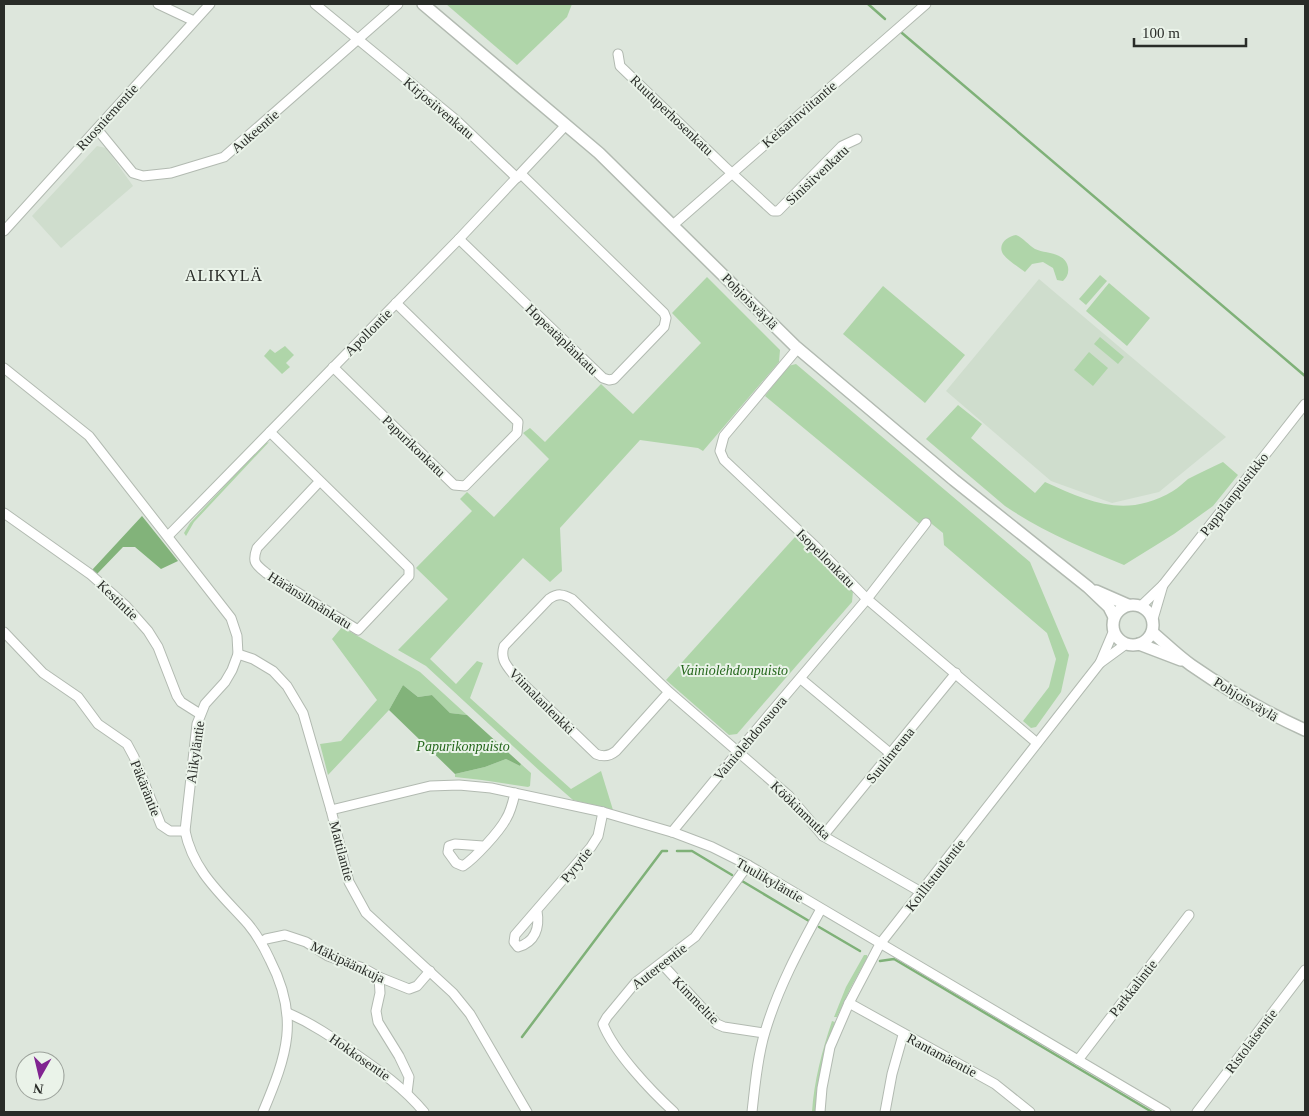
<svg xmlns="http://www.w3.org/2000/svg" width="1309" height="1116" font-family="Georgia,serif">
  <rect width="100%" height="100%" fill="#dde6dc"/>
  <!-- built -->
  <g fill="#cfddcd">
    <path d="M97,146L106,148L133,186L61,248L32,216Z"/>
    <path d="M1039,279L1226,437L1159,492L1112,503L1051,481L946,391Z"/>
  </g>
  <!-- green -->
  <g fill="#afd5a9">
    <path d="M446,4H572L567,17L517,65Z"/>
    <path d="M1016,235C1024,238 1028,245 1035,249C1046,254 1065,252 1068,267C1069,273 1067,277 1063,281L1057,280L1053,268L1043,262L1032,264L1025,272C1019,267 1008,261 1003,254C997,244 1008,236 1016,235Z"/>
    <path d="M1100,275L1107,281L1086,305L1079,299Z"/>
    <path d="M707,277L780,350L779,362L703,451L698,448L640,440L560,528L562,571L550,582L523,558L430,659L456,684L477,661L483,663L470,698L571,789L601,771L613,810L573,800L541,772L426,666L398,650L448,599L416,568L472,511L460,499L467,492L494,517L549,459L523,433L530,428L545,442L601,384L633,414L701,343L672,313Z"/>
    <path d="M1109,283L1150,318L1127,346L1086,311Z"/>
    <path d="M883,286L965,355L925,403L843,334Z"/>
    <path d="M1100,337L1124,357L1118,364L1094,344Z"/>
    <path d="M285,346L294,355L286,363L290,367L282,374L264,356L270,349L275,353Z"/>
    <path d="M1089,352L1108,368L1093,386L1074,370Z"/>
    <path d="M796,364L1030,562L1069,655L1061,692L1036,727L1031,728L1023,721L1049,687L1056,659L1047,633L944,545L943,533L927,520L922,526L765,396L788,366Z"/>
    <path d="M958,405L982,424L971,438L1035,493L1045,482C1089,502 1126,519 1173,491C1178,488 1183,483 1188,479C1199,473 1211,468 1223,462L1238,475L1213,506L1174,534L1124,565C1083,548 1042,531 1005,506L926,439Z"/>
    <path d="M269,442L194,522L186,536L184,533L190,523L264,444Z"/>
    <path d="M795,537L853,591L852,602L737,734L729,735L666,680Z"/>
    <path d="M342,627L420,672L467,715L450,713L432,695L418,697L403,685L389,710L328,775L320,744L341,741L377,700L332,639Z"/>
    <path d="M506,759L520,766L521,764L531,773L530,786L528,787L482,780L455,777V774L485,767Z"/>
    <path d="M864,955H867V958L850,989L837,1017H834L846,987Z"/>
    <path d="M832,1021L835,1022L827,1046L816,1112H812C814,1081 822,1051 832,1021Z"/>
  </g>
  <!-- forest -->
  <g fill="#82b37a">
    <path d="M142,516L178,561L161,569L135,547H123L97,574L92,570Z"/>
    <path d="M403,685L418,697L432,695L450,713L467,715L521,764L520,766L506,759L485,767L455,774L389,710Z"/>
  </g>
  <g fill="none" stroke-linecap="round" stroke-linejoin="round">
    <!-- stream -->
    <g stroke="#7fb178" stroke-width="2.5">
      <path d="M868,4L885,19"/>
      <path d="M902,33L1305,376"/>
      <path d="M677,851H692L732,875"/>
      <path d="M742,881L809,921"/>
      <path d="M819,927L860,951"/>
      <path d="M880,961L894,959L1152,1112"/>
      <path d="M522,1037L662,851H667"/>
    </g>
    <!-- minor casing -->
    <g stroke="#b2bab1" stroke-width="11">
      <g id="minor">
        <path d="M158,4L194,21"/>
        <path d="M315,4L456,120L517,178"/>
        <path d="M618,54L620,66L724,166L773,211H778L842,146L857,139"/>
        <path d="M97,129L133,173L143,176L171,173L224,157L398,4"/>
        <path d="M673,225L926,4"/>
        <path d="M4,231L210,4"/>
        <path d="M459,239L603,378L609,380L614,379L664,327L666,318L664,313L521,174"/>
        <path d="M798,348L724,436L720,451L724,460L815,546L867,599L1037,743"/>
        <path d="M333,367L454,485L465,486L517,433L518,422L396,303"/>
        <path d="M4,368L89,436L231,618L237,636L238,654L232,670L225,682L205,704L197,724L185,831C193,871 222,895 248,924C257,935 264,947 270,960C300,1018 287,1055 263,1112"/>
        <path d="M270,432L409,568V576L358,630L266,573C255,564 252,562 257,548L319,482"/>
        <path d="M4,513L90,574L125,605L148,631L158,647L177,696L181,702L200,714"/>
        <path d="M168,536L459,239L566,125"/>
        <path d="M1141,606L1163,585L1305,404"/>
        <path d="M1153,619L1163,585"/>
        <path d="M4,632L43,673L78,697L98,724L127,744L134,757L161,825L170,831H185"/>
        <path d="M238,654L253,659L273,671L287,686L303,713L331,810L349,882L366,913L453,993L470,1014L527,1112"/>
        <path d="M1100,663L1114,630"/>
        <path d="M801,679L891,754"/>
        <path d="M669,692L616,751C610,756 603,757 596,754L514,675C506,665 500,659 504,646L549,599C558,593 563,594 572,599L669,692L789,796L823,836L921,892"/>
        <path d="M331,810L430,786L459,785L491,788L603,812L675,833L712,847L748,865L1166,1112"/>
        <path d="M672,832L746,742L867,599L926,523"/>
        <path d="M823,836L956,673"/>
        <path d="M483,846L455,844L449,846L448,852L456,863L463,866C475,858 499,832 506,819C511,811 513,802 515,793"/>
        <path d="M537,911C540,928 535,942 518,947L514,942L515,935L591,847L598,836L603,812"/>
        <path d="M261,942L266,939L285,935L306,942L328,956L363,968L379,977L409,989L417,986L430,971"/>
        <path d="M662,964L717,1024L724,1027L764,1033"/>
        <path d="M379,977L380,993L376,1011L378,1022L399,1056L409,1077L407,1093"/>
        <path d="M849,1003L995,1084L1030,1112"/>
        <path d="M288,1013C313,1024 332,1037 354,1053C380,1071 404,1088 424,1112"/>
        <path d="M1078,1060L1189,915"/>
        <path d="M674,1112C651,1091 614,1052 603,1024L607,1017L636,982L695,937L748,865"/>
        <path d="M752,1112C755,1086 757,1058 765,1032C778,988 799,949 821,909"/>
        <path d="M820,1112L822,1088L830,1047L849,1003L880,944L1100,663L1126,644"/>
        <path d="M885,1112L892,1074L903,1035"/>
        <path d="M1197,1112L1305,970"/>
      </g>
    </g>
    <!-- major casing -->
    <g stroke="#b2bab1" stroke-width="14">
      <g id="major">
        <path d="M423,4L599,153L795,346L954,480L1088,587L1109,607L1114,617"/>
        <path d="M1096,591L1128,605"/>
        <circle cx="1133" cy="625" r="20"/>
        <path d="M1152,632C1165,643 1177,655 1191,665C1227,690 1265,712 1305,730"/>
        <path d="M1139,644L1181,660"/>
      </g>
    </g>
    <!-- minor -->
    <use href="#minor" stroke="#fff" stroke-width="9"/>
    <!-- major -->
    <use href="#major" stroke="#fff" stroke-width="11"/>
  </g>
  <g text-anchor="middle" stroke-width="4" stroke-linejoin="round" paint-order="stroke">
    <!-- street labels -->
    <g font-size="14" fill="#292c28" stroke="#eaf3e9">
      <text transform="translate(439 108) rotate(40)" y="5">Kirjosiivenkatu</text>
      <text transform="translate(799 114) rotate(-41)" y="5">Keisarinviitantie</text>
      <text transform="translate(672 115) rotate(44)" y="5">Ruutuperhosenkatu</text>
      <text transform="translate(107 117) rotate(-48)" y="5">Ruosniementie</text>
      <text transform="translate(255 131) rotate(-41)" y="5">Aukeentie</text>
      <text transform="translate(817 175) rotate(-43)" y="5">Sinisiivenkatu</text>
      <text transform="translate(750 301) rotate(45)" y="5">Pohjoisväylä</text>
      <text transform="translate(368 332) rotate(-45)" y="5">Apollontie</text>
      <text transform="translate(562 339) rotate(44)" y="5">Hopeatäplänkatu</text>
      <text transform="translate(414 446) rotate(44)" y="5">Papurikonkatu</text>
      <text transform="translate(1234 494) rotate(-52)" y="5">Pappilanpuistikko</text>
      <text transform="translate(826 558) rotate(45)" y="5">Isopellonkatu</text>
      <text transform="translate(118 600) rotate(44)" y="5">Kestintie</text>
      <text transform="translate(310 600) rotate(32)" y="5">Häränsilmänkatu</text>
      <text transform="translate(1246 699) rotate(31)" y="5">Pohjoisväylä</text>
      <text transform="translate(542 701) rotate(45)" y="5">Viimalanlenkki</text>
      <text transform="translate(750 738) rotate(-50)" y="5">Vainiolehdonsuora</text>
      <text transform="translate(195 752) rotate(-82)" y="5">Alikyläntie</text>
      <text transform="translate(890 755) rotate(-51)" y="5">Suulinreuna</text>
      <text transform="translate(146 788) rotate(68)" y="5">Päkäräntie</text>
      <text transform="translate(801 810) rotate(44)" y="5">Köökinmutka</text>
      <text transform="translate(342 851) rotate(75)" y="5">Mattilantie</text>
      <text transform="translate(576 865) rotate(-51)" y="5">Pyrytie</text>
      <text transform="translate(935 875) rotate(-52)" y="5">Koillistuulentie</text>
      <text transform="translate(770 880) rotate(30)" y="5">Tuulikyläntie</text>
      <text transform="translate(348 962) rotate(25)" y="5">Mäkipäänkuja</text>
      <text transform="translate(659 966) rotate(-38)" y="5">Autereentie</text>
      <text transform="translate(1133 988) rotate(-52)" y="5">Parkkalintie</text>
      <text transform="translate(696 1000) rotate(46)" y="5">Kimmeltie</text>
      <text transform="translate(1251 1041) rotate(-53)" y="5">Ristolaisentie</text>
      <text transform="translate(942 1055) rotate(28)" y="5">Rantamäentie</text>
      <text transform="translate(360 1057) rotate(35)" y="5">Hokkosentie</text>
    </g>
    <!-- park labels -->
    <g font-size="14" font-style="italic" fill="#25671c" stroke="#eaf3e9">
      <text x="734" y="675">Vainiolehdonpuisto</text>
      <text x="463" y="751">Papurikonpuisto</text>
    </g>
    <!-- quarter labels -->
    <g font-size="16" letter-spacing="1" fill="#292c28" stroke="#eaf3e9">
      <text x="224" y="281">ALIKYLÄ</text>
    </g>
  </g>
  <!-- border -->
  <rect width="1309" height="1116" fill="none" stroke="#292c28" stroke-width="10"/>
  <!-- north arrow -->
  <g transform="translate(40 1076) rotate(188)"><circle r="24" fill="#eaf3e9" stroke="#9da39c"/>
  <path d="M0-4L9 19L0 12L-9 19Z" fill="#812491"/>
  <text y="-8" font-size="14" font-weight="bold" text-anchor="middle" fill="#292c28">N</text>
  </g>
  <!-- scale -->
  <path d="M1134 38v8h112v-8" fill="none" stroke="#292c28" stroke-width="2.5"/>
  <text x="1142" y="38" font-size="15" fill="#292c28" stroke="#eaf3e9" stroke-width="4" paint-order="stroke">100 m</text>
</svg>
